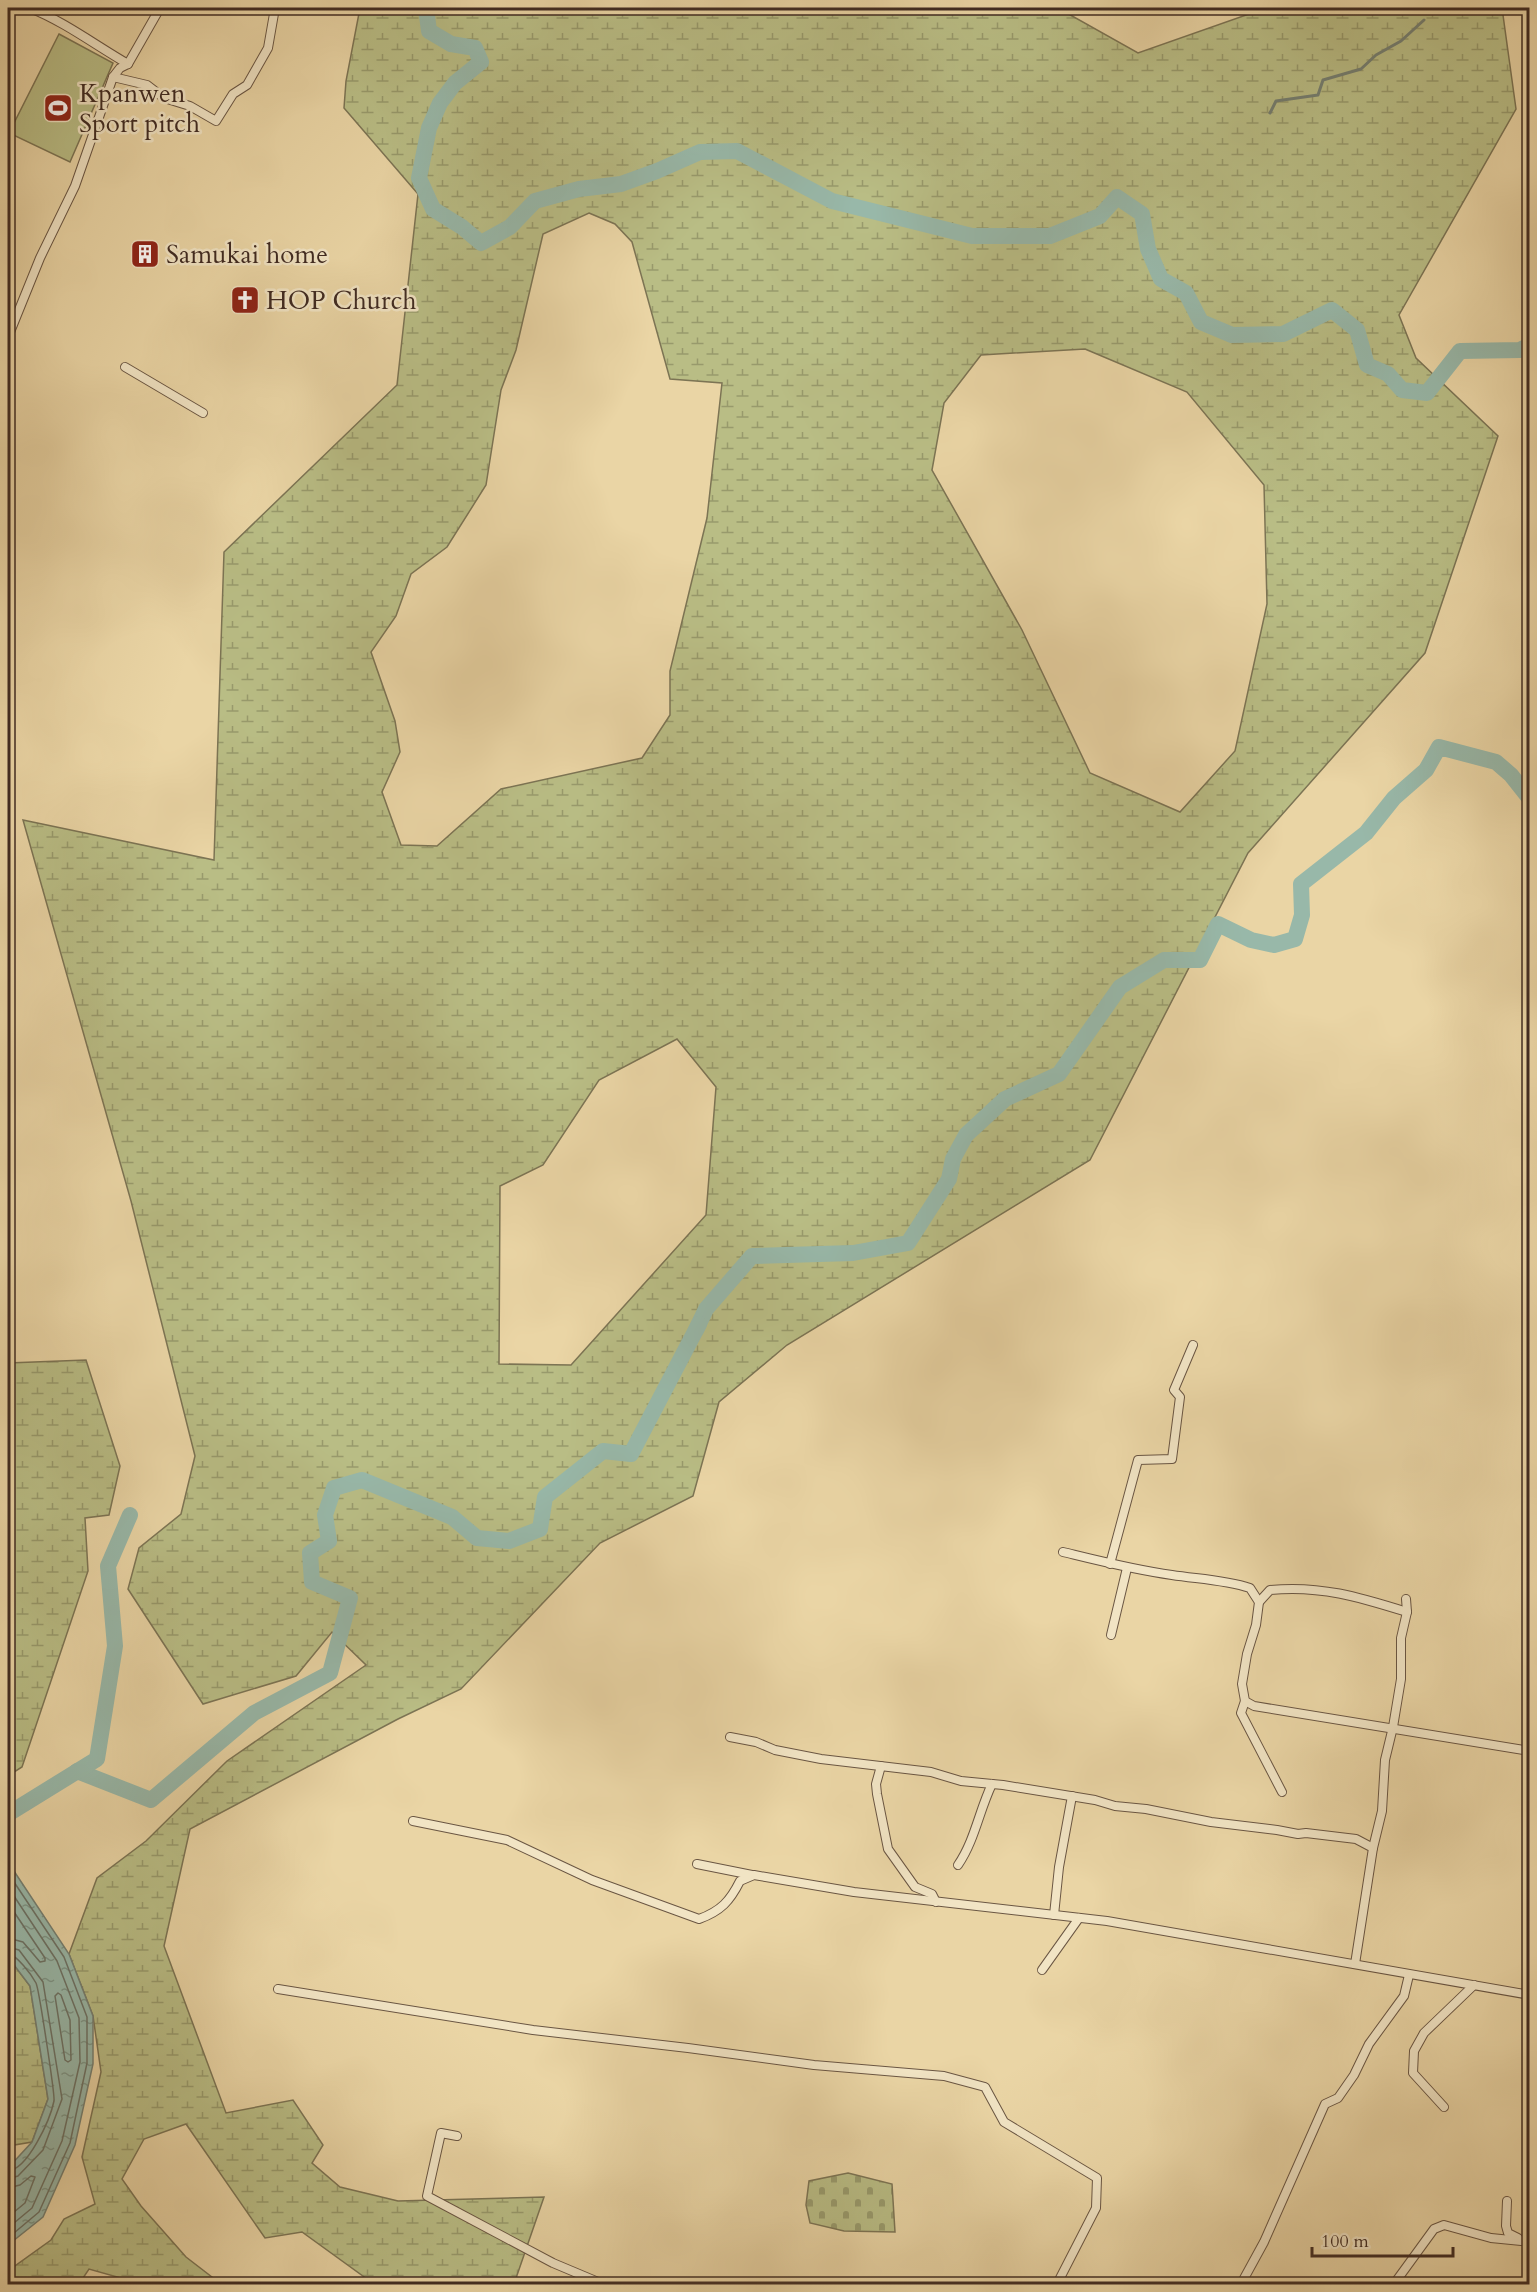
<svg xmlns="http://www.w3.org/2000/svg" width="1537" height="2292" font-family="Cardo,serif">
  <defs>
    <pattern id="wetland-marsh" width="20" height="14" patternUnits="userSpaceOnUse" patternTransform="scale(1.5)"><rect width="20" height="14" fill="#b9bd85"/><path d="M1 5h8M5 5V1M11 12h8M15 12V8" fill="none" stroke="#989a6c"/></pattern>
    <pattern id="cemetery-stones" width="16" height="16" patternUnits="userSpaceOnUse" patternTransform="scale(1.5)"><rect width="16" height="16" fill="#b9bd85"/><path d="M2 7V4a2 2 0 0 1 4 0v3zM10 15v-3a2 2 0 0 1 4 0v3z" fill="#989a6c"/></pattern>
    <pattern id="water-ripples" width="26" height="14" patternUnits="userSpaceOnUse" patternTransform="scale(1.5)"><rect width="26" height="14" fill="#98b8a9"/><path d="M2 4q2-2 4 0t4 0M15 11q2-2 4 0t4 0" fill="none" stroke="#7d9689"/></pattern>
  </defs>
  <rect width="100%" height="100%" fill="#ead5a5"/>
  <filter id="stains"><feTurbulence type="fractalNoise" baseFrequency=".00333" numOctaves="4"/><feColorMatrix values="0 0 0 0 .2 0 0 0 0 .09 0 0 0 0 .02 0 0 0 .5 -.17"/></filter>
  <radialGradient id="worn" r=".72"><stop offset=".6" stop-color="#630" stop-opacity="0"/><stop offset="1" stop-color="#630" stop-opacity=".3"/></radialGradient>
  <!-- green -->
  <path fill="#b9bd85" stroke="#7c7454" stroke-width="1.5" d="M59,34L113,63L70,162L9,133Z"/>
  <!-- wetland -->
  <g fill="url(#wetland-marsh)" stroke="#7c7454" stroke-width="1.5" fill-rule="evenodd">
    <path d="M360,8H1058L1138,53L1266,8H1502L1516,109L1399,315L1416,358L1498,436L1425,653L1248,853L1090,1160L787,1345L719,1402L693,1496L600,1543L461,1689L398,1719L190,1829L164,1946L226,2113L293,2100L323,2145L312,2163L340,2187L398,2201L544,2197L514,2284H374L302,2232L265,2238L186,2124L144,2139L122,2179L141,2206L186,2257L221,2284H142L89,2269L79,2284H8V2271L51,2240L64,2219L95,2204L82,2157L101,2072L93,2016L69,1954L97,1878L146,1841L227,1761L366,1665L332,1632L296,1676L203,1704L128,1589L139,1548L181,1514L195,1456L131,1201L23,820L214,860L224,552L397,385L418,194L344,108L346,81ZM589,213L615,224L632,242L670,379L722,383L707,518L670,671V715L642,758L501,789L437,846L401,845L382,792L400,752L395,721L371,652L396,616L411,574L447,547L486,485L501,390L516,350L543,234ZM1085,349L1187,392L1264,485L1267,604L1235,751L1180,812L1090,773L1022,630L932,470L944,403L981,355ZM677,1039L716,1087L706,1215L571,1365L499,1364L500,1186L543,1165L599,1080Z"/>
    <path d="M86,1360L120,1466L109,1515L85,1518L88,1571L22,1767L8,1776V1363Z"/>
    <path d="M8,1957L30,1986L48,2099L32,2142L8,2146Z"/>
  </g>
  <!-- cemetery -->
  <path fill="url(#cemetery-stones)" stroke="#7c7454" stroke-width="1.5" d="M848,2173L892,2184L895,2232L844,2231L810,2223L806,2205L809,2181Z"/>
  <!-- water -->
  <path fill="url(#water-ripples)" stroke="#758073" stroke-width="1.5" d="M8,1862L69,1954L93,2016V2064L75,2145L43,2217L8,2245V2168L32,2142L48,2099L30,1986L8,1957Z"/>
  <g fill="none" stroke-linecap="round" stroke-linejoin="round">
    <!-- shore -->
    <g stroke="#6c7266" stroke-width="1.5">
      <path d="M8,1873L64,1957L87,2017V2063L70,2143L39,2212L8,2238"/>
      <path d="M8,1887L57,1961L79,2018L80,2062L62,2141L32,2208L8,2228"/>
      <path d="M8,1903L45,1958V1961L40,1962L23,1942L8,1938"/>
      <path d="M8,1947L19,1950L43,1982L62,2099L43,2150L18,2176L8,2179"/>
      <path d="M8,1954C17,1955 31,1974 36,1983C39,1989 55,2095 54,2101C50,2120 28,2169 8,2171"/>
      <path d="M58,1993L61,1995L70,2020L71,2060L68,2062L65,2060L55,1996Z"/>
      <path d="M8,2188L20,2185L31,2176L35,2177L25,2203L8,2217"/>
    </g>
    <!-- stream -->
    <path stroke="#758073" stroke-width="3" d="M1270,113L1276,101L1318,95L1323,80L1361,69L1376,55L1401,41L1424,20"/>
    <!-- river -->
    <g stroke="#98b8a9" stroke-width="16">
      <path d="M426,8L429,31L451,44L475,48L481,62L455,83L440,103L429,128L419,178L433,209L462,227L481,243L510,227L535,201L579,189L621,184L657,171L700,152L737,151L832,201L972,236H1050L1100,216L1117,197L1142,214L1148,249L1161,279L1186,293L1201,322L1232,335L1283,334L1332,310L1357,330L1367,365L1388,374L1402,390L1427,393L1460,351L1520,350L1530,345"/>
      <path d="M696,1330L706,1309L752,1256L853,1253L908,1243L949,1179L953,1159L966,1135L1005,1099L1059,1074L1120,987L1164,960H1200L1218,924L1251,940L1274,945L1295,939L1302,915L1301,884L1366,833L1394,798L1426,770L1439,747L1496,762L1511,775L1530,799"/>
      <path d="M77,1771L151,1800L254,1713L330,1673L350,1598L312,1582L310,1553L329,1541L325,1515L334,1488L362,1480L452,1517L477,1538L509,1541L540,1529L545,1497L603,1451L631,1454L699,1324"/>
      <path d="M8,1814L97,1759L115,1646L108,1566L130,1515"/>
    </g>
    <!-- street casing -->
    <g stroke="#6a5643" stroke-width="10">
      <g id="street">
        <path d="M30,8C65,22 95,45 128,64"/>
        <path d="M113,77L147,85L164,98L190,106L216,121L233,94L247,85L268,48L275,8"/>
        <path d="M8,337L40,258L75,186L113,77L120,68L128,64L160,8"/>
        <path d="M125,367L203,413"/>
        <path d="M1063,1552C1100,1561 1135,1570 1172,1575C1198,1579 1225,1580 1250,1588L1259,1602L1256,1625L1247,1654L1242,1684L1245,1701L1254,1706L1530,1751"/>
        <path d="M1110,1564L1138,1460L1172,1459L1180,1397L1174,1390L1193,1345"/>
        <path d="M1259,1602L1270,1590C1320,1585 1359,1597 1407,1612"/>
        <path d="M1111,1635L1127,1568"/>
        <path d="M1245,1701L1241,1713L1282,1792"/>
        <path d="M730,1737L756,1742L775,1750L821,1759L931,1772L961,1781L1003,1785L1095,1800L1115,1806L1146,1809L1211,1822L1277,1830L1298,1834L1306,1833L1356,1839L1373,1848L1355,1964"/>
        <path d="M881,1766L876,1784L877,1794L888,1849L915,1887L932,1894L936,1902"/>
        <path d="M413,1821L507,1840L592,1880L699,1919C721,1911 730,1901 740,1881L754,1875L854,1892L1107,1921L1530,1995"/>
        <path d="M1373,1848L1382,1811L1385,1760L1393,1727L1401,1679V1638L1407,1612L1406,1599"/>
        <path d="M697,1864L752,1875"/>
        <path d="M958,1865C975,1840 979,1811 992,1784"/>
        <path d="M1054,1915L1059,1867L1072,1796"/>
        <path d="M1042,1970L1079,1918"/>
        <path d="M278,1989L533,2030L688,2048L814,2065L944,2076L985,2087L1004,2122L1097,2178L1096,2208L1057,2284"/>
        <path d="M1444,2107L1413,2073L1414,2051L1424,2033L1474,1985"/>
        <path d="M457,2136L441,2133L427,2196L553,2263L603,2284"/>
        <path d="M1507,2201L1506,2226L1508,2233L1518,2238"/>
        <path d="M1241,2284L1264,2242L1325,2104L1338,2098L1354,2075L1369,2044L1404,1996L1409,1975"/>
        <path d="M1394,2284L1434,2229L1444,2225L1491,2238L1530,2242"/>
      </g>
    </g>
    <!-- street -->
    <use href="#street" stroke="#f1e4c4" stroke-width="8"/>
  </g>
  <!-- icons -->
  <defs>
    <g id="stadium-square" transform="scale(1.5)"><rect x="-9" y="-9" width="18" height="18" rx="4" fill="#8f2418" stroke="#f1e4c4"/><path d="M0-5a6.5 5 0 1 0 0 10a6.5 5 0 1 0 0-10ZM-3.5-1.8h7v3.6h-7Z" fill="#fff"/></g>
    <g id="building-square" transform="scale(1.5)"><rect x="-9" y="-9" width="18" height="18" rx="4" fill="#8f2418" stroke="#f1e4c4"/><path d="M-4-6H4V6H1V3H-1V6H-4ZM-2.5-4.3h1.7v1.8h-1.7ZM.8-4.3h1.7v1.8H.8ZM-2.5-1h1.7V.8h-1.7ZM.8-1h1.7V.8H.8Z" fill="#fff"/></g>
    <g id="church-square" transform="scale(1.5)"><rect x="-9" y="-9" width="18" height="18" rx="4" fill="#8f2418" stroke="#f1e4c4"/><path d="M-1.2-6h2.4v3.5h3.3v2.4h-3.3V6h-2.4V-.1h-3.3v-2.4h3.3Z" fill="#fff"/></g>
  </defs>
  <g fill-rule="evenodd">
    <use href="#stadium-square" x="58" y="108"/>
    <use href="#building-square" x="145" y="254"/>
    <use href="#church-square" x="245" y="300"/>
  </g>
  <g text-anchor="middle" stroke-width="5" stroke-linejoin="round" paint-order="stroke">
    <!-- poi labels -->
    <g font-size="26" fill="#402b22" stroke="#f1e4c4" text-anchor="start">
      <text x="79" y="102">Kpanwen<tspan x="79" dy="30">Sport pitch</tspan></text>
      <text x="166" y="263">Samukai home</text>
      <text x="266" y="309">HOP Church</text>
    </g>
  </g>
  <!-- margin -->
  <rect width="1537" height="2292" fill="none" stroke="#ead5a5" stroke-width="30"/>
  <rect x="9" y="9" width="1519" height="2274" fill="none" stroke="#402b22" stroke-width="3"/>
  <rect x="15" y="15" width="1507" height="2262" fill="none" stroke="#402b22" stroke-width="1.5"/>
  <!-- scale -->
  <path d="M1312 2247v9h141v-9" fill="none" stroke="#402b22" stroke-width="3"/>
  <text x="1321" y="2247" font-size="18" fill="#402b22" stroke="#f1e4c4" stroke-width="4.5" paint-order="stroke">100 m</text>
  <rect width="100%" height="100%" filter="url(#stains)"/>
  <rect width="100%" height="100%" fill="url(#worn)"/>
</svg>
